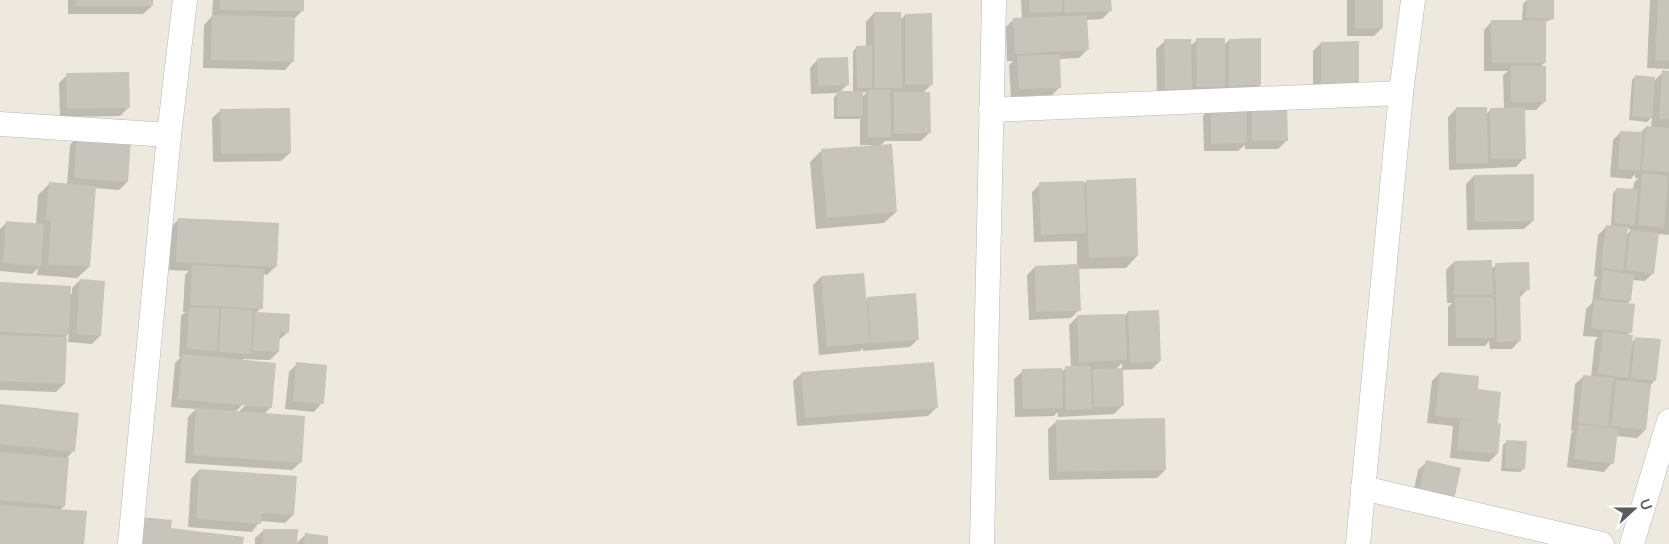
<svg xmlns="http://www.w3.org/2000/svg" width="1669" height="544" font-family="'Varela Round',sans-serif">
  <rect width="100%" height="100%" fill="#ede9de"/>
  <!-- shadow -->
  <g fill="#0003" fill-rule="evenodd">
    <path d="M68,0H152V6L143,14H68Z"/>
    <path d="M213,0H303L302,11L294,19L293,61L285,70L203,68L204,25L212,16Z"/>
    <path d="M1021,0H1110V11L1102,19L1086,20L1087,50L1079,58L1059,59L1060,87L1052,95L1011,97L1009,65L1013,61H1007L1006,27L1014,19H1022Z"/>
    <path d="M1347,0H1382V28L1374,36H1347Z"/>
    <path d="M1527,0H1538L1552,19L1545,22V62L1540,67L1545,101L1536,110H1524V158L1516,167L1449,170L1448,117L1456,109L1486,114L1491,109H1504L1503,75L1508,71H1484V30L1492,21H1522L1523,4Z"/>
    <path d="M1650,0H1669V69L1647,68Z"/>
    <path d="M874,13L900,20L905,15L931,85L923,93L929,133L921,141H885L880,146L896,212L884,223L816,229L810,162L822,150L871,147V145H860V118L858,119H834V97L838,93L811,94L810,68L818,59L847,85L839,93L853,92V51L857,47H866V22ZM862,92H867L862,97Z"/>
    <path d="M1197,40L1223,46L1229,40L1260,85L1252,93L1189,95V90L1182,96L1157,97L1156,49L1165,41L1190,46Z"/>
    <path d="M1321,43H1357L1313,94V51Z"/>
    <path d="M1663,72H1669V235L1657,234L1653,273L1645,281L1632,280L1630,301L1626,304L1631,332L1627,335L1631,343L1636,338L1655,380L1650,386L1645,430L1637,438L1616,436L1612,463L1604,472L1567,467L1571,434L1573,431H1571L1575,384L1584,376L1591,377L1595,341L1598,337L1583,336L1586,309L1592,303L1595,280L1598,277L1594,276L1598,235L1607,226L1611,227L1613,193L1617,189L1633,190L1634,183L1638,178H1635V174L1631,179L1610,177L1613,140L1621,132L1640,133L1646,127L1651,128L1652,117L1647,122L1629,120L1632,80L1636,76L1654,81ZM1626,228L1630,229V231L1626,236Z"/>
    <path d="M67,75L128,108L120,116L60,117L59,83Z"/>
    <path d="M1252,106L1286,141L1278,149H1245V145L1238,151H1204L1203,116L1211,108L1246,113Z"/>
    <path d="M221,110L290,153L281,161L213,162L212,118Z"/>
    <path d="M78,136L127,182L119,190L94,188L89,267L77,278L37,275L38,268L32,274L0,271V229L7,222L36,224L38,195L50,183L67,185L70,145Z"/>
    <path d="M1474,176L1533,221L1524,229L1467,230L1466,184Z"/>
    <path d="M1087,181L1137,256L1126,268L1078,269L1079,310L1071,318L1029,320L1027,275L1035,267L1077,265V241L1034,242L1032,192L1040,184H1083Z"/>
    <path d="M179,219L276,266L267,275L263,274L261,308L256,313L288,332L279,340L278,352L270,360L243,359V361L271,407L264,414L301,462L292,470L185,463L188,417L196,409L171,407L175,363L181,357H179L181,316L185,312H183L185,275L189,271L169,270L171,227ZM243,404H247L234,416L233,414Z"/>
    <path d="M1454,262L1491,269L1496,265L1528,289L1519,298L1520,340L1512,349H1490L1489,341L1485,346H1448V307L1452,303H1447L1446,270Z"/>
    <path d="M821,277L865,301L868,298L918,339L910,347L863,351V348L860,351L819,355L813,285Z"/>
    <path d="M80,280L100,336L92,344L68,342L69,333L64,338V384L56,392L0,390V283L72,294V288Z"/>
    <path d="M1128,312L1160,361L1152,369L1122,370V406L1114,414L1058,417V412L1054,416L1015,417L1014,379L1023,371L1061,372L1066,368H1071L1069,325L1078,316L1124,317ZM1122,363V369H1116Z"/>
    <path d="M297,364L322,403L314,412L285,409L289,372Z"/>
    <path d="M802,373L937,407L928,416L797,426L793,381Z"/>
    <path d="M1440,373L1477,390L1496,422L1497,454L1489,462L1450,458L1453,426L1427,423L1432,381Z"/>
    <path d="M0,406L73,451L66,459L64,506L59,511L83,544H0Z"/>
    <path d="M1057,421L1165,470L1157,478L1049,480L1048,429Z"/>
    <path d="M1507,441L1524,468L1520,472L1501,471L1503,445Z"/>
    <path d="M1427,462L1459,469L1411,504L1418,470Z"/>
    <path d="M199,470L293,515L285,523L260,521L252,532L188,527L191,479Z"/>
    <path d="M264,530L296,544H255V538Z"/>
    <path d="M305,535L326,544H296Z"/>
  </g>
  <!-- building -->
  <g fill="#c7c4bb">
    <rect x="76" y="0" width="77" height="6"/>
    <path d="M220,0H304V11L220,10Z"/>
    <path d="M1029,0H1062V12L1030,13Z"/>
    <path d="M1064,0H1111L1112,11L1065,13Z"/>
    <path d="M1355,0H1383V28L1355,29Z"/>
    <path d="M1527,0H1554V19L1526,18Z"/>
    <path d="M1658,0H1669V61H1655Z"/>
    <path d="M874,12H901L902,88H875Z"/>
    <path d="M932,13L933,85H905V14Z"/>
    <path d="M212,15L295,17L294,62L211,60Z"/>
    <path d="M1087,15L1089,50L1015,54L1013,18Z"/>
    <path d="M1491,20H1546V63H1492Z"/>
    <path d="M1196,38H1225V87H1197Z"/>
    <path d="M1261,38V85L1229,86V39Z"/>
    <path d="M1164,39H1191L1192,89H1165Z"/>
    <path d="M1359,41V86H1321V42Z"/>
    <path d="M872,45V88H857L856,46Z"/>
    <path d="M1060,54L1061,88L1019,89L1017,56Z"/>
    <path d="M848,57L849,85L818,86L817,58Z"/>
    <rect x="1511" y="66" width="35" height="36"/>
    <path d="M1662,70L1669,71V119H1659Z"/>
    <path d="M129,72L130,108L67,109L66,73Z"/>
    <path d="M1635,75L1655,77L1652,118L1632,116Z"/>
    <path d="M868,90H890L891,137H868Z"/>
    <rect x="837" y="91" width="26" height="25"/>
    <path d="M894,92H930L931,133L894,134Z"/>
    <path d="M1252,105H1287L1288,141H1252Z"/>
    <path d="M1247,106V143L1211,144V107Z"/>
    <path d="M1456,107H1487L1488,163H1456Z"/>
    <path d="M1525,107L1526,159H1491L1490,108Z"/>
    <path d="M290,108L291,153L221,154L220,109Z"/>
    <path d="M1646,126L1669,128V172L1642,170Z"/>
    <path d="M1620,131L1643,132L1640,171L1618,169Z"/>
    <path d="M77,135L131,139L128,182L74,178Z"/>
    <path d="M892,144L897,212L827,218L821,149Z"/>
    <path d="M1642,173L1668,176L1664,228L1638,225Z"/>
    <path d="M1534,174V221L1475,222L1474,175Z"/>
    <path d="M1136,178L1138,256L1089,258L1086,180Z"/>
    <path d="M1084,181L1086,233L1041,235L1039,182Z"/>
    <path d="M49,182L96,186L90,267L48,264L51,221L46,220Z"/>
    <path d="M1616,188L1638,189L1635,225L1614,223Z"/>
    <path d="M178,218L279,223L277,267L176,262Z"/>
    <path d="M6,221L44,224L41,266L3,263Z"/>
    <path d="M1606,225L1628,227L1623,271L1601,268Z"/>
    <path d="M1630,230L1659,233L1654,274L1626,270Z"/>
    <path d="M1492,260L1493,295H1454V261Z"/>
    <path d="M1529,262L1530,290H1520L1521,341L1497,342L1495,263Z"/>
    <path d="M1079,264L1081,311L1036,312L1035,266Z"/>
    <path d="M192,265L264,269L263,309L190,305Z"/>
    <path d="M1603,270L1634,274L1631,301L1600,298Z"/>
    <path d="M864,273L870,343L827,347L821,276Z"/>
    <path d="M80,279L105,281L101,336L76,334Z"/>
    <path d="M0,282L71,286L69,335L0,332Z"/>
    <path d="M916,293L919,340L871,343L867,297Z"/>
    <path d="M1455,297H1494V338H1456Z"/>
    <path d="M1594,299L1635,304L1632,333L1591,328Z"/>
    <path d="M189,307L219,308L217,351L187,349Z"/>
    <path d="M221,308L253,310L251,354L219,352Z"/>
    <path d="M1159,310L1161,361L1130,363L1128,311Z"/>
    <path d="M255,312L290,314L289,333L280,332L279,352L253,351Z"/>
    <path d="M1125,314L1127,360L1079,362L1077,315Z"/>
    <path d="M1603,331L1633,335L1628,378L1598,374Z"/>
    <path d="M0,335L67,337L65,384L0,381Z"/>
    <path d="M1635,337L1661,339L1656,381L1631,378Z"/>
    <path d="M182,354L276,363L272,408L178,399Z"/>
    <path d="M296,362L327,365L324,404L293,401Z"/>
    <path d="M934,362L938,408L805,418L801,372Z"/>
    <path d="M1065,366H1091L1092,409L1066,410Z"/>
    <path d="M1062,368L1063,408L1023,409L1022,369Z"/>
    <path d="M1123,368L1124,406L1094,407L1093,369Z"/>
    <path d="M1440,372L1479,376L1478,389L1501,392L1498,423L1501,424L1498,454L1457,450L1460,419L1476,420L1435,416Z"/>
    <path d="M1583,375L1613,378L1608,427L1578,423Z"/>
    <path d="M1616,380L1651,384L1646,430L1611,426Z"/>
    <path d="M0,404L79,413L75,452L0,444Z"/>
    <path d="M196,408L305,416L302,463L193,455Z"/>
    <path d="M1165,418L1166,470L1057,472L1056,420Z"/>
    <path d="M1578,424L1618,429L1614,464L1574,459Z"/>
    <path d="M1506,440L1527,441L1525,469L1505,468Z"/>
    <path d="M0,452L69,458L65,506L0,500Z"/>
    <path d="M1426,460L1461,468L1453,504L1418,496Z"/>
    <path d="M199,469L297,476L294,515L262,513L261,524L196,519Z"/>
    <path d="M0,505L87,511L84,544H0Z"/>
    <path d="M140,517L172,520L171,528L244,537L243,544H137Z"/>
    <path d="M263,529H298L297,544H263Z"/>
    <path d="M305,533L328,536V544H304Z"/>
  </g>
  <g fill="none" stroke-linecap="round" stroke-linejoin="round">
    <!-- street casing -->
    <g stroke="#b5b7bd" stroke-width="25">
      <g id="street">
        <path d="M991,110L1401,93"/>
        <path d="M0,124L169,135"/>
        <path d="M1363,488L1602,544"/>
        <path d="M130,544L169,135L185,0"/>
        <path d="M982,544L994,0"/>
        <path d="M1358,544L1401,93L1413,0"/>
        <path d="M1632,544L1669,421"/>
      </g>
    </g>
    <!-- street -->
    <use href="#street" stroke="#fff" stroke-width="24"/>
  </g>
  <!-- north arrow -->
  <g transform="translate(1634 509) rotate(69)" stroke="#ffffff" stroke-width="4" paint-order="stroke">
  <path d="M0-4L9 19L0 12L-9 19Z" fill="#585c61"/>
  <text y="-8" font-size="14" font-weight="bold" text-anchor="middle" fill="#585c61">U</text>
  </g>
</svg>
